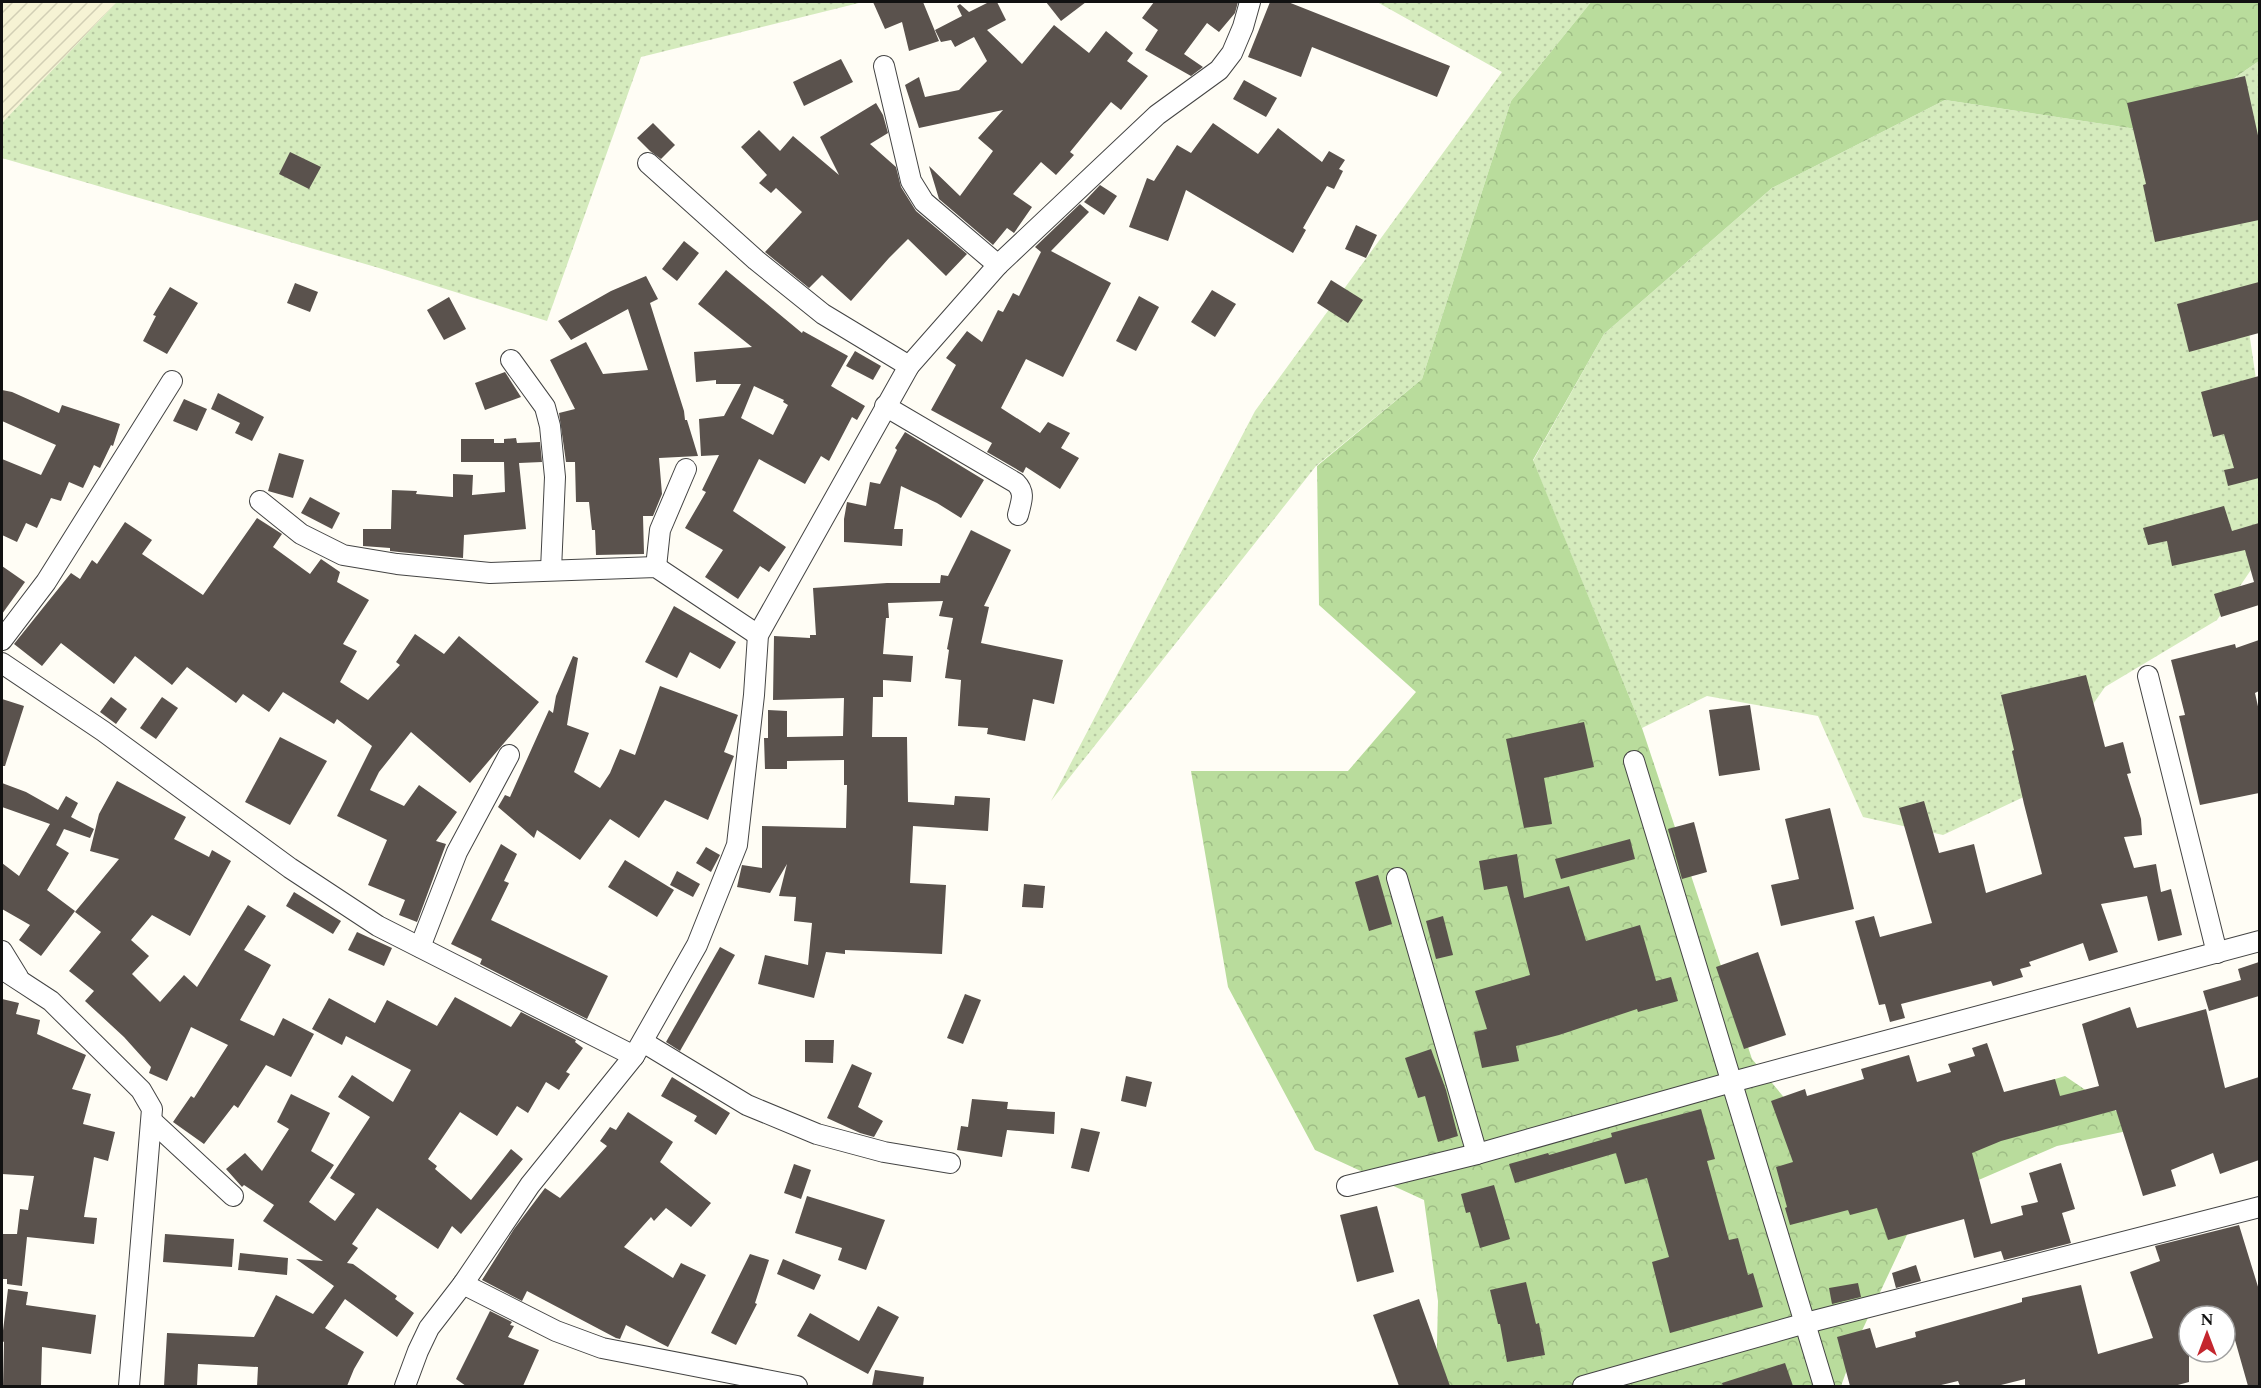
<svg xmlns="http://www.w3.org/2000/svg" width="2261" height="1388" font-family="Spectral,serif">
  <defs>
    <pattern id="farmland-furrows" width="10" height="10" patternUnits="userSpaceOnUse" patternTransform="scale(1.5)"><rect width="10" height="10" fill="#f6f3d4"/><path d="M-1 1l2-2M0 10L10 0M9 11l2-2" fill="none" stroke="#d2cfb5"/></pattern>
    <pattern id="grass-dots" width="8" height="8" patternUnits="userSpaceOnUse" patternTransform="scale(1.5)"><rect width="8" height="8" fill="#d5ebbd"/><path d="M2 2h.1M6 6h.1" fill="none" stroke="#b6c8a1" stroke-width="1.8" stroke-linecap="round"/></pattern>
    <pattern id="forest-crowns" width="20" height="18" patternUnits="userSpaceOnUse" patternTransform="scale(1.5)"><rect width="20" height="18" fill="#b9dc9c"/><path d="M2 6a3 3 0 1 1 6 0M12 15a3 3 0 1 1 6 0" fill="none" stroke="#9ebc85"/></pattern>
  </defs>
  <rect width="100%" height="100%" fill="#fffdf5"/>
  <!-- farmland -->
  <path fill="url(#farmland-furrows)" d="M2,2H117L2,123Z"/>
  <!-- grass -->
  <g fill="url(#grass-dots)">
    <path d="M117,2H863L641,57L547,321L379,268L2,158V123Z"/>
    <path d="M1377,2H1591L1511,101L1422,379L1316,466L1051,801L1255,411L1502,72Z"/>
    <path d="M2259,61L2260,321L2248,325L2260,406L2259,558L2217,620L2105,687L2030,794L1943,835L1863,817L1818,716L1707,696L1642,728L1533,461L1604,334L1772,188L1945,100L2156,132Z"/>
  </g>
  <!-- forest -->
  <path fill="url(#forest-crowns)" d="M1591,2H2259V61L2156,132L1945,100L1772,188L1604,334L1533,460L1642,728L1752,1059L1827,1149L2065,1076L2141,1128L2057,1146L1921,1205L1859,1337L1841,1386H1436L1438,1301L1424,1200L1315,1150L1228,987L1191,771H1348L1416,692L1319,605L1317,466L1422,379L1511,101Z"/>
  <!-- building -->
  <g fill="#5a524d" fill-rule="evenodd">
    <path d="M873,2H923L939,41L909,51L902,22L885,29Z"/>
    <path d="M989,2H997L1006,20L987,30L1022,64L1054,25L1089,53L1106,31L1133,53L1127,61L1148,76L1121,110L1111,102L1070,152L1074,155L1056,175L1041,162L1013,194L1032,207L1014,233L1007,228L993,245L939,199L929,166L960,196L993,151L978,138L1003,110L919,128L905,85L919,77L925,97L959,90L987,61L974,37L955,47L951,40L941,42L935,30L962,16L957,6L960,4L969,12Z"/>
    <path d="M1046,2H1086L1061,21Z"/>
    <path d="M1154,2H1238L1235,13L1219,32L1207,23L1184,54L1203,67L1191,76L1145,50L1158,30L1142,18Z"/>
    <path d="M1270,2H1288L1450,66L1437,97L1312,47L1301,77L1248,57Z"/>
    <path d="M841,59L853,82L804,106L793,82Z"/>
    <path d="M2245,76L2259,140V220L2155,242L2143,185L2146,184L2127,103Z"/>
    <path d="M1244,80L1277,98L1266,117L1233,99Z"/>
    <path d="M876,103L883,115L888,133L870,144L896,167L901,187L916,211L967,254L946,276L908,239L889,258L851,301L822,275L809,288L765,252L802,212L776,188L771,193L759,183L767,175L741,147L759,130L780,151L793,136L839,175L820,137Z"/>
    <path d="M653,123L675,145L661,159L650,151L637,138Z"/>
    <path d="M1213,123L1258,154L1278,128L1322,162L1329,151L1345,160L1339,169L1343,171L1334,189L1327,186L1303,228L1306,230L1293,253L1186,190L1168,241L1129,227L1147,178L1154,181L1177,145L1191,153Z"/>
    <path d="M290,152L321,167L309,189L279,174Z"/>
    <path d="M1100,185L1117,196L1104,215L1084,202Z"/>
    <path d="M1080,204L1089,212L1051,251L1111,283L1063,377L1026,359L1001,408L1040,433L1048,422L1070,433L1061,448L1079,458L1060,489L1026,467L1023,473L987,452L992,443L931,410L956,365L946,358L967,331L982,342L998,310L1003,312L1013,293L1019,296L1041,252L1035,247Z"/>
    <path d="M1356,225L1377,235L1366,258L1345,249Z"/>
    <path d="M684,241L699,253L677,281L662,269Z"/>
    <path d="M726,270L802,333L803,331L848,356L831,386L865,406L857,420L852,417L829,461L821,456L805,484L759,459L733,511L786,547L769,572L760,566L738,599L705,577L723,550L685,528L706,492L702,490L719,455L701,456L699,419L724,416L741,384H716V380L696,382L694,352L752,347L698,304ZM754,386L784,400L783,402L788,405L773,435L741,418Z"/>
    <path d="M646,276L658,299L650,303L684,411L685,420H687L698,456L659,458L662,494L653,516H643L644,554L596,555L595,530H592L589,502H576L575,462H566L559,413L575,409L550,360L586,342L603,374L648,370L628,309L571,340L558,321L611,291Z"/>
    <path d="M1331,280L1363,300L1348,323L1317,303Z"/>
    <path d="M2259,282V333L2189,352L2177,304Z"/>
    <path d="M295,283L318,292L310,312L287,303Z"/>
    <path d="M170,287L198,303L167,354L143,341L156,316L153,315Z"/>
    <path d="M1212,290L1236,304L1215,337L1191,322Z"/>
    <path d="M1139,296L1159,307L1136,351L1116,341Z"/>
    <path d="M449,297L466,329L444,340L427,310Z"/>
    <path d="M855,351L881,366L873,380L846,366Z"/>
    <path d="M505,372L521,397L485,410L475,383Z"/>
    <path d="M2259,376V478L2228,486L2224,470L2234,468L2224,434L2213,437L2201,392Z"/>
    <path d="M2,390L12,392L59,413L62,405L120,424L113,446L111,445L100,468L94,465L83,488L69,482L61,501L51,498L37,528L26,523L17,542L2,535V459L41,475L56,445L2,421Z"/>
    <path d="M218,393L264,417L252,441L235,433L240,423L211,409Z"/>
    <path d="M184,399L207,409L197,431L173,421Z"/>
    <path d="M905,432L984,480L961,518L937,503L901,486L894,529H903L902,546L844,542V519L847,502L866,506L870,482L880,484L897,450L895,448Z"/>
    <path d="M516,438L517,443L540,442L542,462L519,463L526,529L464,535L463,558L399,552L390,551V548L363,546V529H391L392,490L417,491L416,494L453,497V474L473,475L472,495L505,492L504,462H461V439H494V443H504V439Z"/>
    <path d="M279,453L304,460L293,498L268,491Z"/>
    <path d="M310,497L340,513L332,529L301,513Z"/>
    <path d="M2224,506L2232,531L2259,523V605L2221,617L2214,594L2254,582L2245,550L2172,566L2167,541L2148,545L2143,528Z"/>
    <path d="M257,518L282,534L273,547L310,574L321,559L340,572L337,582L369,600L343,644L357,651L340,682L368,700L400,665L396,662L415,634L444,654L459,636L539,702L470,783L411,732L379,772L370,790L404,806L419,785L457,812L436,841L446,844L417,922L399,915L405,900L368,885L387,840L337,816L372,746L337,719L334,724L283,692L269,712L243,694L236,703L187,667L172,685L135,656L114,684L61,643L42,666L14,644L71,573L80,579L92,560L97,564L125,522L152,540L142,554L203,595Z"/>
    <path d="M971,530L1011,550L984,606L989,607L981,643L1063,660L1054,704L1033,699L1025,741L987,734L988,728L958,726L961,680L945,678L949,650L947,649L953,618L939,616L943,601L888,603L889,618H886L883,654L913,656L911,682L883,680V697H873L872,737H907L908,802L954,805L955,796L990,798L988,831L913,826L910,883L946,885L942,954L845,950V954L826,952L814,998L758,984L765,955L808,965L812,923L794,921L796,897L779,896L787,864L770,893L737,887L742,865L762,868V826L846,828L847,785H844V760L787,761V769H765L764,738H768V710L787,711V737L843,736L844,698L773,700L774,636L810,638V635H816L813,588L887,583H940L941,575L948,576Z"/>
    <path d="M2,566L25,582L2,614Z"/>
    <path d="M674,606L736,642L720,669L690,652L677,678L645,662Z"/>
    <path d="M2259,640V691L2255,693L2259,711V793L2200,805L2179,716L2185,715L2171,660L2235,644L2236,648Z"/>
    <path d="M573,656L578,658L567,725L589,733L574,772L600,788L610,773L620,749L635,755L660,686L738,715L724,752L734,756L708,820L665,800L639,838L610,819L580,860L537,830L534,838L498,807L505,795L510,797L549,710L553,713L556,696Z"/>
    <path d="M2086,675L2105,747L2123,742L2131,773L2127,774L2141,819L2142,835L2124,837L2134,868L2156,864L2161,892L2171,889L2182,935L2158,941L2147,896L2101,904L2118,952L2089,961L2083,943L2029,962L2031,966L2020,969L2023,977L1993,986L1991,981L1901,1004L1905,1018L1890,1022L1885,1004L1879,1005L1855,921L1874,916L1880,937L1932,923L1899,808L1924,801L1939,853L1974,844L1986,893L2042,874L2024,804L2012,751L2014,750L2001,695Z"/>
    <path d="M111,697L127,709L116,724L100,712Z"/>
    <path d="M162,697L178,708L156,739L140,728Z"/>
    <path d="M2,699L24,706L5,766H2Z"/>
    <path d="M1750,705L1760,770L1719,776L1709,710Z"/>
    <path d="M1584,722L1594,767L1544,778L1552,824L1524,828L1506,739Z"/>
    <path d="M280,737L327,761L290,825L245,802Z"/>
    <path d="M117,781L186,817L174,839L209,857L212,850L231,861L190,936L152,915L131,940L149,956L132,974L160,1002L184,975L197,987L248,905L266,916L244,950L271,965L240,1020L274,1036L283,1018L314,1034L291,1077L266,1065L238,1108L234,1105L204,1144L173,1122L191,1096L194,1098L228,1045L191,1027L167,1081L149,1073L151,1067L124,1037L85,1001L94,991L69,971L101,932L75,912L119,859L90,851L99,814Z"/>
    <path d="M2,783L26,792L58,810L66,796L78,803L71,817L94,829L90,838L64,829L56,845L69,853L47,890L75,911L41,956L19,940L30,925L2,909V863L19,876L50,824L2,807Z"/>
    <path d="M1830,808L1854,909L1781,926L1771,885L1799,879L1785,819Z"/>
    <path d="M1694,822L1707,872L1682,879L1668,829Z"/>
    <path d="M1630,839L1635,859L1561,879L1555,859Z"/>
    <path d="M501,844L517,854L504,881L509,883L491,920L608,976L587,1019L480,964L482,959L451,944Z"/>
    <path d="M706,847L720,855L711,872L696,863Z"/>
    <path d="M1517,854L1524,898L1569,886L1586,941L1640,925L1656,981L1671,977L1678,1001L1638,1012L1637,1009L1559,1035L1516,1046L1519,1061L1482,1068L1474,1032L1487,1029L1475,991L1530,975L1507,886L1484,890L1479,861Z"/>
    <path d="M625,860L674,890L657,917L608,887Z"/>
    <path d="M677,871L700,884L693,897L670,885Z"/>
    <path d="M1378,875L1392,924L1369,931L1355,882Z"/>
    <path d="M1024,884L1045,886L1043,908L1022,907Z"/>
    <path d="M294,892L341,921L333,934L286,906Z"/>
    <path d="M1443,916L1453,955L1436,959L1426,921Z"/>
    <path d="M357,932L392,948L384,966L348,950Z"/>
    <path d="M720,947L735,955L680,1051L666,1042Z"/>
    <path d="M1758,952L1786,1035L1744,1049L1716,967Z"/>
    <path d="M2259,962V996L2209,1011L2203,991L2241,980L2238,969Z"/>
    <path d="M965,994L981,1000L963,1044L947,1038Z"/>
    <path d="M455,997L511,1027L521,1012L576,1040L575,1042L583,1048L566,1072L570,1074L559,1090L546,1082L528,1113L517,1106L497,1136L460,1112L428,1159L437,1166L435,1169L471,1200L511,1149L523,1159L461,1234L452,1226L438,1249L377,1208L352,1244L358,1248L347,1263L353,1264L397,1296L395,1299L414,1313L397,1337L345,1299L325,1328L364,1352L354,1369L347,1386H257L258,1367L198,1364L197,1386H164L167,1333L254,1337L276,1295L313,1314L334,1286L296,1259L323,1261L263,1221L274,1205L244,1185L242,1187L226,1169L245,1153L262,1171L289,1129L277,1122L291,1094L330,1113L311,1151L334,1165L309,1202L335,1221L355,1194L330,1178L370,1117L338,1097L352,1075L393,1102L411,1070L346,1036L342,1045L312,1029L329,998L375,1023L387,1000L437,1026Z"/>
    <path d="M2,999L19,1003L16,1014L40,1020L37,1034L86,1055L72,1089L91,1094L83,1124L115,1132L108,1161L94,1157L84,1217L97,1218L94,1244L27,1237L22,1286L7,1284V1279H2V1234H17L20,1209L28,1210L34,1176L2,1174Z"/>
    <path d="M2130,1007L2137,1028L2206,1009L2225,1088L2259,1077V1160L2220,1174L2213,1153L2171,1170L2176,1186L2143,1196L2116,1110L2001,1141L1972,1153L1991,1224L2023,1215L2021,1206L2038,1202L2029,1173L2061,1163L2075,1209L2062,1213L2071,1243L2004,1260L2001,1251L1974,1258L1964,1219L1888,1240L1877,1208L1850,1215L1848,1210L1790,1225L1785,1208L1787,1207L1776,1167L1793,1162L1771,1101L1805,1089L1807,1096L1864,1079L1861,1069L1909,1055L1917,1082L1951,1072L1948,1064L1975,1056L1972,1048L1987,1043L2004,1092L2055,1079L2060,1096L2099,1086L2082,1024Z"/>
    <path d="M805,1040H834L833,1063L805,1062Z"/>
    <path d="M1431,1049L1446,1090L1458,1136L1438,1142L1425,1096L1418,1098L1405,1058Z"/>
    <path d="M852,1064L872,1073L858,1107L883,1121L874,1137L860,1133L827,1118Z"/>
    <path d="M1126,1076L1152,1082L1146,1107L1121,1101Z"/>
    <path d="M672,1077L730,1113L716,1135L694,1121L697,1116L661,1096Z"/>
    <path d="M972,1099L1008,1102L1007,1109L1055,1112L1054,1134L1007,1130L1002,1157L957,1150L961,1126L968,1127Z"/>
    <path d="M1701,1109L1715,1159L1707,1161L1729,1240L1738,1238L1748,1275L1753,1273L1763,1307L1670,1333L1652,1262L1669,1257L1647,1178L1625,1184L1616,1153L1515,1183L1509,1164L1548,1153L1549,1155L1612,1137L1611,1133Z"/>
    <path d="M628,1112L673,1142L660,1162L711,1203L691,1227L666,1208L654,1221L651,1217L624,1247L673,1278L681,1263L706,1275L668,1347L626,1325L620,1339L616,1338L527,1291L522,1301L482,1280L514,1229L545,1188L560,1198L607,1146L600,1141L610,1127L616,1130Z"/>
    <path d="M1081,1128L1100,1132L1089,1172L1071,1168Z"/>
    <path d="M794,1164L811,1170L801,1199L784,1193Z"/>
    <path d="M1494,1185L1510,1239L1480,1248L1470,1212L1466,1213L1461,1194Z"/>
    <path d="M807,1196L885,1220L866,1270L838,1260L842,1248L795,1233Z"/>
    <path d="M1377,1206L1394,1272L1357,1282L1340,1215Z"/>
    <path d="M2239,1225L2259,1290V1386H2248L2233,1333L2225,1335V1316H2189V1382L2174,1386H2025V1379L1997,1386H1960L1958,1381L1937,1386H1850L1837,1337L1870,1328L1876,1348L1916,1337L1915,1332L2022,1302V1298L2081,1285L2098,1354L2153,1338L2130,1272L2160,1261L2155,1246Z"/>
    <path d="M165,1234L234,1239L232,1267L163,1262Z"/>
    <path d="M240,1253L288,1258L287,1275L238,1270Z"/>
    <path d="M750,1254L769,1260L755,1303L757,1304L736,1345L711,1333Z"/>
    <path d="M783,1259L821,1275L814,1290L777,1274Z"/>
    <path d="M1916,1265L1921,1281L1896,1288L1892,1273Z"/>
    <path d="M1526,1282L1536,1324L1539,1323L1545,1355L1507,1362L1500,1324H1498L1490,1290Z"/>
    <path d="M1858,1283L1861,1297L1832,1304L1829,1288Z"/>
    <path d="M8,1289L28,1292L26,1305L96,1315L91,1354L42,1347L41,1386H3L4,1342L2,1341V1339Z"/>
    <path d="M1419,1299L1450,1386H1399L1373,1315Z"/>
    <path d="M878,1306L899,1317L868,1374L797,1336L810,1313L859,1341Z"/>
    <path d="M490,1311L512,1322L510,1325L514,1326L508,1337L539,1350L523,1386H466L456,1379Z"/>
    <path d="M1785,1363L1793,1386H1723L1722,1383Z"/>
    <path d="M875,1370L924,1377L923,1386H872Z"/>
  </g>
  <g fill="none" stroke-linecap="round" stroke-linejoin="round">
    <!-- minor casing -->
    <g stroke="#444" stroke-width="22">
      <g id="minor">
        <path d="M884,66L911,181L924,202L998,265"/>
        <path d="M648,163L756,260L823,314L909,366"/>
        <path d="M511,360L545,407L550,426L555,477L551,570"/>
        <path d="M885,406L1016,483C1026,493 1021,502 1018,515"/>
        <path d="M260,501L301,534L343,555L397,564L490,573L656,567L758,635"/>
        <path d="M656,567L660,530L686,469"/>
        <path d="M2,640L46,582L172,381"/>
        <path d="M2,663L103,731L290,868L378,926L634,1056"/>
        <path d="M2148,676L2217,953"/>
        <path d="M1634,761L1824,1386"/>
        <path d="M1397,878L1477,1154"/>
        <path d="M420,947L457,852L509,755"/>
        <path d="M2,951L18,977"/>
        <path d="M2,969L51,1001L141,1090L152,1109L129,1386"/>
        <path d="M643,1042L747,1105L817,1134L884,1152L950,1163"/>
        <path d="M152,1121L233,1196"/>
        <path d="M1347,1186L1477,1154L1732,1082L2260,941"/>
        <path d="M463,1284L556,1331L602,1348L797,1386"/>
        <path d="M405,1386L418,1351L429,1328L463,1284L530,1185L634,1056L697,945L737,845L754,695L758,635L909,366L998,265L1157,115L1219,70L1232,53L1243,27L1250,2"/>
        <path d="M1583,1386L1806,1323L2260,1207"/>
      </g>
    </g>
    <!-- minor -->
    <use href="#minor" stroke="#fff" stroke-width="20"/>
  </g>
  <!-- border -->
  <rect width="2261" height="1388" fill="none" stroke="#111111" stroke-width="6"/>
  <!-- north arrow -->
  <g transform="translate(2207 1334)"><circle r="28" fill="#ffffff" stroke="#a0a0a0" stroke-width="1.5"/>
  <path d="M0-4.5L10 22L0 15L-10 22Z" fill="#c4262e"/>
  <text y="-9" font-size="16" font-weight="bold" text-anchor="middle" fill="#111111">N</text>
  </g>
</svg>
